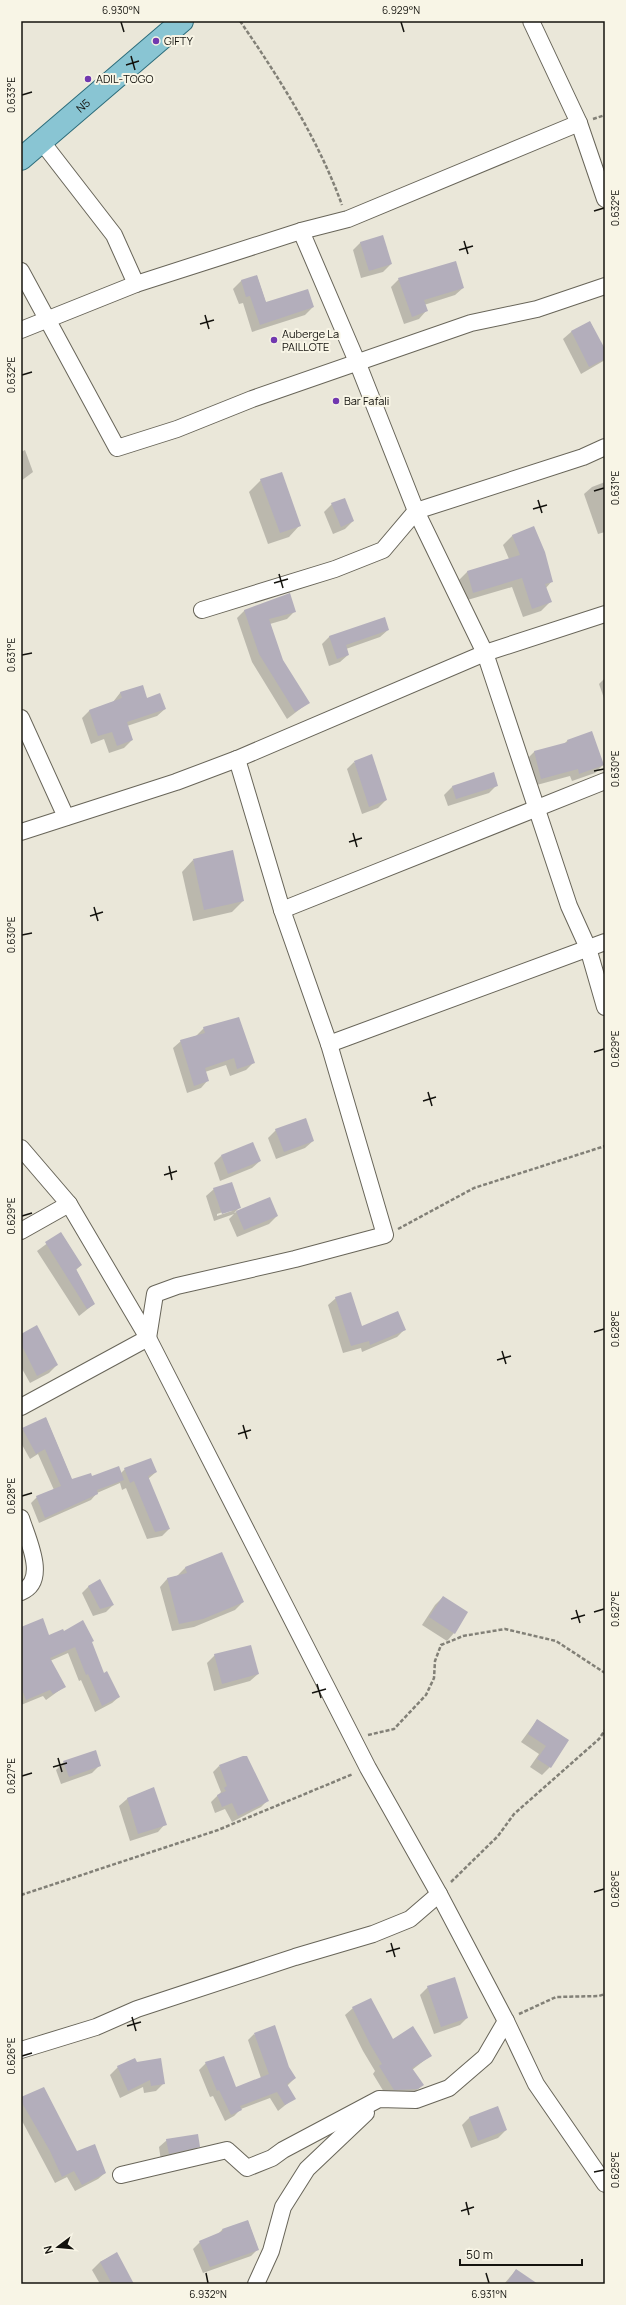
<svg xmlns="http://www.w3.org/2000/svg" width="626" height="2305" font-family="Manrope,sans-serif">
  <rect width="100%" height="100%" fill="#eae7d9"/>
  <!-- shadow -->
  <g fill="#0003" fill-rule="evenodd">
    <path d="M361,242L391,264L383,272L361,278L353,250Z"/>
    <path d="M257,276L266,303L313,307L305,315L252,332L243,303L239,304L233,289L241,281Z"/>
    <path d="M399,279L463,288L455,295L424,305L426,311L419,319L404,324L391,287Z"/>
    <path d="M590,322L605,351V360L581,374L563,339L571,332Z"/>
    <path d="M25,450L33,472L21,481V452Z"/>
    <path d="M261,480L300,525L289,537L268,544L249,492Z"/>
    <path d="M605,482V532L598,534L584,494L592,487Z"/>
    <path d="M332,504L353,521L345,529L333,534L324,512Z"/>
    <path d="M513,535L552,581L546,588L550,602L541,611L523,617L512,587L464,601L458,581L467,572L509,559L503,545Z"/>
    <path d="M245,610L295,611L287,619L270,624L282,660L308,703L287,719L252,662L237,618Z"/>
    <path d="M388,630L380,637L346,649L348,655L340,662L329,666L322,644L330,636Z"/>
    <path d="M605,678V701L599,684Z"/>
    <path d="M142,686L147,699L165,709L157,716L127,726L132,740L124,748L109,753L104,739L91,744L82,718L89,711L113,702L120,693Z"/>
    <path d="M568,740L603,765L595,773L572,781L570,776L533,786L526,760L534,752L564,744Z"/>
    <path d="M354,762L386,800L378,808L362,814L347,769Z"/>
    <path d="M493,774L497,785L489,793L448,806L444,795L452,787Z"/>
    <path d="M193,860L243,901L232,912L193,921L182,872Z"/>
    <path d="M204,1028L253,1063L246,1070L230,1076L226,1065L205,1072L208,1080L201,1088L187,1093L173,1048L181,1041L196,1036Z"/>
    <path d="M276,1130L313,1141L305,1148L276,1159L268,1138Z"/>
    <path d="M221,1156L260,1161L252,1168L220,1181L214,1163Z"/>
    <path d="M214,1189L240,1207L234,1213L269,1198L277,1216L269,1224L237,1237L229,1219L234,1214L214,1221L206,1196ZM232,1209V1211L217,1216V1214Z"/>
    <path d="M61,1233L81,1265L76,1270L94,1304L79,1316L37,1251Z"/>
    <path d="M336,1298L361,1328L404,1330L397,1337L362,1352L361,1348L343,1353L328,1305Z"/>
    <path d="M21,1335L57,1365L49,1373L30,1383L21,1367Z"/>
    <path d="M46,1418L72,1480L121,1473L125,1469L156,1472L148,1479L169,1529L162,1536L147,1539L126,1488L122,1490L120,1483L97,1493L91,1500L39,1523L31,1503L37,1497L54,1490L38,1454L30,1459L21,1443V1431Z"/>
    <path d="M221,1553L243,1602L235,1610L194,1627L172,1631L160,1587L167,1579L177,1576L185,1568Z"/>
    <path d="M89,1586L113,1605L106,1612L93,1616L82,1593Z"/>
    <path d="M443,1597L454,1633L447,1641L422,1625L435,1605Z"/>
    <path d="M21,1629L48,1637L64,1633L91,1643L103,1674L119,1697L112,1703L95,1712L81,1680L79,1681L68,1653L50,1661L64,1687L46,1700L43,1696L21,1705Z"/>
    <path d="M215,1655L258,1674L250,1681L214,1691L207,1663Z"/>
    <path d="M537,1720L568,1740L550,1767L542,1775L530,1767L539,1754L521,1742Z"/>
    <path d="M64,1762L100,1765L92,1773L61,1784L56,1770Z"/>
    <path d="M219,1766L267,1801L261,1807L232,1822L225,1809L215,1813L211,1802L221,1792L213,1772Z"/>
    <path d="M153,1788L165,1824L158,1832L130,1841L119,1806L127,1799Z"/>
    <path d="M428,1987L467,2018L460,2025L434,2034L420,1995Z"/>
    <path d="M353,2008L393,2041L430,2056L412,2070L422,2085L415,2092L387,2097L373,2074L375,2071L363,2051L345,2015Z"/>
    <path d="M254,2034L288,2068L295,2078L287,2086L294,2098L278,2111L270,2098L241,2109L234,2116L225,2121L213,2096L210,2097L199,2070L206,2063L236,2088L261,2078L248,2040Z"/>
    <path d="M118,2067L164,2083L156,2091L144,2093L143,2087L120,2098L110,2075Z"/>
    <path d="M21,2099L76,2152L105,2173L98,2179L75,2191L67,2177L55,2183L21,2119Z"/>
    <path d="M470,2117L506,2130L498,2138L471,2148L462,2125Z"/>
    <path d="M167,2140L199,2146L191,2154L161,2161L159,2147Z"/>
    <path d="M248,2221L258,2249L251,2256L203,2273L193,2249L200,2242L218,2234L222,2230Z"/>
    <path d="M116,2254L133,2284H100L92,2270L100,2262Z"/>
    <path d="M516,2270L536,2284H504Z"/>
  </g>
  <!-- building -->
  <g fill="#b3aebb">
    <path d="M383,235L392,264L369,271L360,242Z"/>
    <path d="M456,261L464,288L424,300L428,311L412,317L398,278Z"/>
    <path d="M257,275L266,302L308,289L314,307L260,325L250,296L246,297L241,280Z"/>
    <path d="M590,321L605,349V359L589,367L571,331Z"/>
    <path d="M282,472L301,526L280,533L260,479Z"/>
    <path d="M345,498L354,521L341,527L331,503Z"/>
    <path d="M534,526L545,552L553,582L545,584L552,602L532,609L522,578L473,593L467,571L520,555L512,535Z"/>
    <path d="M290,593L296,612L269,619L283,660L310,703L295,712L259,654L244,610Z"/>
    <path d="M385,617L389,630L346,645L349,655L337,659L329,636Z"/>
    <path d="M143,685L147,698L160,693L166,709L127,722L133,740L117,746L112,732L98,736L89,710L122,698L120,692Z"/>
    <path d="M592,731L604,765L579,774L578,769L541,779L534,751L568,742L567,740Z"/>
    <path d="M372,754L387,800L369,807L354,761Z"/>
    <path d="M494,772L498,786L456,799L452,786Z"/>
    <path d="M233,850L244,901L204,910L193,859Z"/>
    <path d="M239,1017L255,1063L237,1069L234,1058L205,1068L209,1081L194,1086L180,1040L205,1033L203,1027Z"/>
    <path d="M306,1118L314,1141L284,1152L275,1129Z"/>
    <path d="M253,1142L261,1161L228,1174L221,1155Z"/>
    <path d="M232,1182L241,1208L222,1214L213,1188Z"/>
    <path d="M270,1197L278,1216L244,1230L236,1211Z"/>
    <path d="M61,1232L82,1265L76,1269L95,1304L87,1309L45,1242Z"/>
    <path d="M351,1292L362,1326L398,1311L406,1330L370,1345L369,1341L351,1346L335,1297Z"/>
    <path d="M37,1325L58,1365L37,1376L21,1344V1334Z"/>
    <path d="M46,1417L72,1479L91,1473L92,1476L119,1466L124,1480L97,1490L98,1494L45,1518L36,1496L61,1486L45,1449L36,1454L22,1428Z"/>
    <path d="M151,1458L157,1472L148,1476L170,1529L155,1532L134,1481L130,1483L124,1468Z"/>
    <path d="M222,1552L244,1602L203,1619L179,1624L167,1578L187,1573L185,1567Z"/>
    <path d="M100,1579L114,1605L100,1609L88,1586Z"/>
    <path d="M443,1596L468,1612L455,1634L429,1617Z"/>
    <path d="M43,1618L49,1635L63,1629L64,1631L83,1620L94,1641L92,1642L104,1673L107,1671L120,1697L102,1706L88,1674L86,1675L75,1647L50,1658L66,1687L53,1694L50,1690L26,1700L21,1687V1627Z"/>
    <path d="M251,1645L259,1674L222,1684L214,1654Z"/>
    <path d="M537,1719L569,1740L551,1768L537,1759L546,1746L528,1734Z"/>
    <path d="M96,1750L101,1766L69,1777L63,1761Z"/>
    <path d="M243,1756H247L269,1801L238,1816L232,1803L222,1807L217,1795L226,1791L224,1788L227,1786L219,1765Z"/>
    <path d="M154,1787L167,1825L138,1834L127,1798Z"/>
    <path d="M455,1977L468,2018L441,2027L427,1986Z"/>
    <path d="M371,1998L393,2039L413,2026L432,2056L412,2068L424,2085L418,2089L394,2090L379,2066L382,2064L370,2044L352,2007Z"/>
    <path d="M275,2025L289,2067L296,2078L287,2084L296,2099L285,2105L277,2092L240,2106L242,2110L231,2115L219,2090L217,2091L205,2062L224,2056L236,2087L269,2074L254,2033Z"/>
    <path d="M135,2058L137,2062L161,2058L165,2084L151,2086L150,2080L128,2091L117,2066Z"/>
    <path d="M44,2087L77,2151L95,2144L106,2173L82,2185L74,2171L62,2177L50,2151L21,2101V2097Z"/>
    <path d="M498,2106L507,2130L478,2141L469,2117Z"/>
    <path d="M198,2134L200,2147L169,2154L166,2139Z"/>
    <path d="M248,2220L259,2250L210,2267L199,2241L223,2231L222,2229Z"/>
    <path d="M117,2252L134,2284H112L100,2262Z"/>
    <path d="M516,2269L538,2284H506Z"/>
  </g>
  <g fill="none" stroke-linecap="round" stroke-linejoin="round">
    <!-- street casing -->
    <g stroke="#686559" stroke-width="18">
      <g id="street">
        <path d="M531,21L579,123L605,199"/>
        <path d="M42,142L114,235L136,284"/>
        <path d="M301,231L358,364L416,511L485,653L569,906L588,948L605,1007"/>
        <path d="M21,271L117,448L177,429L252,399L471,323L537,309L605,286"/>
        <path d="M21,330L136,284L301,231L348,219L579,123"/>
        <path d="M202,610L335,569L383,550L416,511L583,457L605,447"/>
        <path d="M21,718L66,817"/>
        <path d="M21,832L176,782L237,759L485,653L605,614"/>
        <path d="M282,910L605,781"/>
        <path d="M329,1044L605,942"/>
        <path d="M21,1148L69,1204L148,1338L368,1768L439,1894L506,2021L536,2084L605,2184"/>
        <path d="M21,1231L69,1204"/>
        <path d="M21,1407L148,1338L155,1294L177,1286L295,1259L385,1235L329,1044L282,910L237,759"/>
        <path d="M21,1518C27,1538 49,1581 21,1592"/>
        <path d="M21,2050L96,2027L137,2009L295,1957L373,1934L410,1919L439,1894"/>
        <path d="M121,2175L227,2150L247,2168L272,2158L283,2150L379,2099L416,2100L449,2088L485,2057L506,2021"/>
        <path d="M256,2284L271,2251L283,2207L307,2169L366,2113"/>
      </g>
    </g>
    <!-- primary casing -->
    <g stroke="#2d6d7b" stroke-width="24">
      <g id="primary">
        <path id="s1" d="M21,159L182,21"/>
      </g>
    </g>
    <!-- path -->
    <g stroke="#828077" stroke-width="2.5" stroke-dasharray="4 2" stroke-linecap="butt">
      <path d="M240,21C280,79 318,139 342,205"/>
      <path d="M593,119L605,115"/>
      <path d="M398,1229L474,1188L605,1146"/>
      <path d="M368,1735L394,1729L426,1695L434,1678L435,1661L441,1645L463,1636L505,1629L556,1641L605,1673"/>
      <path d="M451,1882L498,1836L514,1814L599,1739L605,1730"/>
      <path d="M21,1895L218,1830L353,1774"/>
      <path d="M519,2014L556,1997L599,1996L605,1994"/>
    </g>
    <!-- street -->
    <use href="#street" stroke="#fff" stroke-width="16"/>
    <!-- primary -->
    <use href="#primary" stroke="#89c5d3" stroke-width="22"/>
  </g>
  <!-- ticks -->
  <path fill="none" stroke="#14130e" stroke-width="1.5" d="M121,22L124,32M401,22L404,32M131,56L135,70M126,65L139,61M22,95L32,92M594,211L604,208M464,241L468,254M459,250L473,246M205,315L209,329M200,324L214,320M22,375L32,372M594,491L604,488M538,500L542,513M533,509L547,505M279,574L283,588M274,583L288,579M22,655L32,653M594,771L604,769M353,833L357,847M349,842L362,838M94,907L98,921M90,916L103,912M22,935L32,933M594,1052L604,1049M428,1092L432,1106M423,1101L436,1097M169,1166L172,1180M164,1175L177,1171M22,1216L32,1213M594,1332L604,1329M502,1351L506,1364M497,1360L511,1356M243,1425L247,1439M238,1434L251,1430M22,1496L32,1493M576,1610L580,1623M594,1612L604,1609M571,1619L585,1615M317,1684L321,1698M312,1693L326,1689M58,1758L62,1772M53,1767L67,1763M22,1776L32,1773M594,1892L604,1889M391,1943L395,1957M386,1952L400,1948M132,2017L136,2031M127,2026L141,2022M22,2056L32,2053M594,2172L604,2170M466,2202L469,2215M461,2211L474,2207M206,2273L208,2283M486,2273L489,2283"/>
  <!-- markers -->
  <g fill="#7138af" stroke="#f8f5e6" stroke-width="1.5">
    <circle cx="156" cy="41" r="4"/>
    <circle cx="88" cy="79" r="4"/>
    <circle cx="274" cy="340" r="4"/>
    <circle cx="336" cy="401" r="4"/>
  </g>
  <g text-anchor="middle" stroke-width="4" stroke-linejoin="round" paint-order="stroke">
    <!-- poi labels -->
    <g font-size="11" fill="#14130e" stroke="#f8f5e6" text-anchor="start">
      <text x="164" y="45">GIFTY</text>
      <text x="96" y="83">ADIL-TOGO</text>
      <text x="282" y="338">Auberge La<tspan x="282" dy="13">PAILLOTE</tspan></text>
      <text x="344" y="405">Bar Fafali</text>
    </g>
    <!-- street labels -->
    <g font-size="11" fill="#14130e" stroke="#f8f5e6">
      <text dy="4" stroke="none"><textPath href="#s1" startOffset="82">N5</textPath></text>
    </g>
  </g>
  <!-- border -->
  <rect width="626" height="2305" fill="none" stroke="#f8f5e6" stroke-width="44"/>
  <!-- north arrow -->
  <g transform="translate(58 2247) rotate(254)" stroke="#f8f5e6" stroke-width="3" paint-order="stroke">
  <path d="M0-3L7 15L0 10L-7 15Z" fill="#14130e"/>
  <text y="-6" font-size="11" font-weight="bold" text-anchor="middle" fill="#14130e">N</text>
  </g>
  <!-- scale -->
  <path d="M460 2259v6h122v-6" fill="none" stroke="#14130e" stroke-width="2"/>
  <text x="466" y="2259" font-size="12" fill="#14130e" stroke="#f8f5e6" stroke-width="3" paint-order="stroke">50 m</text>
  <rect x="22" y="22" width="582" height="2261" fill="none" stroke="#14130e" stroke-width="1.5"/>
  <g font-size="10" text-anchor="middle" fill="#14130e">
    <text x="121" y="14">6.930°N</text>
    <text x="401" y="14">6.929°N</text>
    <text transform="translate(11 95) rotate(-90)" y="4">0.633°E</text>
    <text transform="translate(615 208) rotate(-90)" y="4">0.632°E</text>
    <text transform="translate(11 375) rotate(-90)" y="4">0.632°E</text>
    <text transform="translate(615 488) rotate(-90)" y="4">0.631°E</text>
    <text transform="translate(11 655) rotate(-90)" y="4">0.631°E</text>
    <text transform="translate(615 769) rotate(-90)" y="4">0.630°E</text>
    <text transform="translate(11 935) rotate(-90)" y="4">0.630°E</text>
    <text transform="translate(615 1049) rotate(-90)" y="4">0.629°E</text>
    <text transform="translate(11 1216) rotate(-90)" y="4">0.629°E</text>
    <text transform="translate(615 1329) rotate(-90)" y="4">0.628°E</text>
    <text transform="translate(11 1496) rotate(-90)" y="4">0.628°E</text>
    <text transform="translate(615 1609) rotate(-90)" y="4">0.627°E</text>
    <text transform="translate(11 1776) rotate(-90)" y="4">0.627°E</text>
    <text transform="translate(615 1889) rotate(-90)" y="4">0.626°E</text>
    <text transform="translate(11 2056) rotate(-90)" y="4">0.626°E</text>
    <text transform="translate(615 2170) rotate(-90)" y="4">0.625°E</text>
    <text x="208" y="2298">6.932°N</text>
    <text x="489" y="2298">6.931°N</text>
  </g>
</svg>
